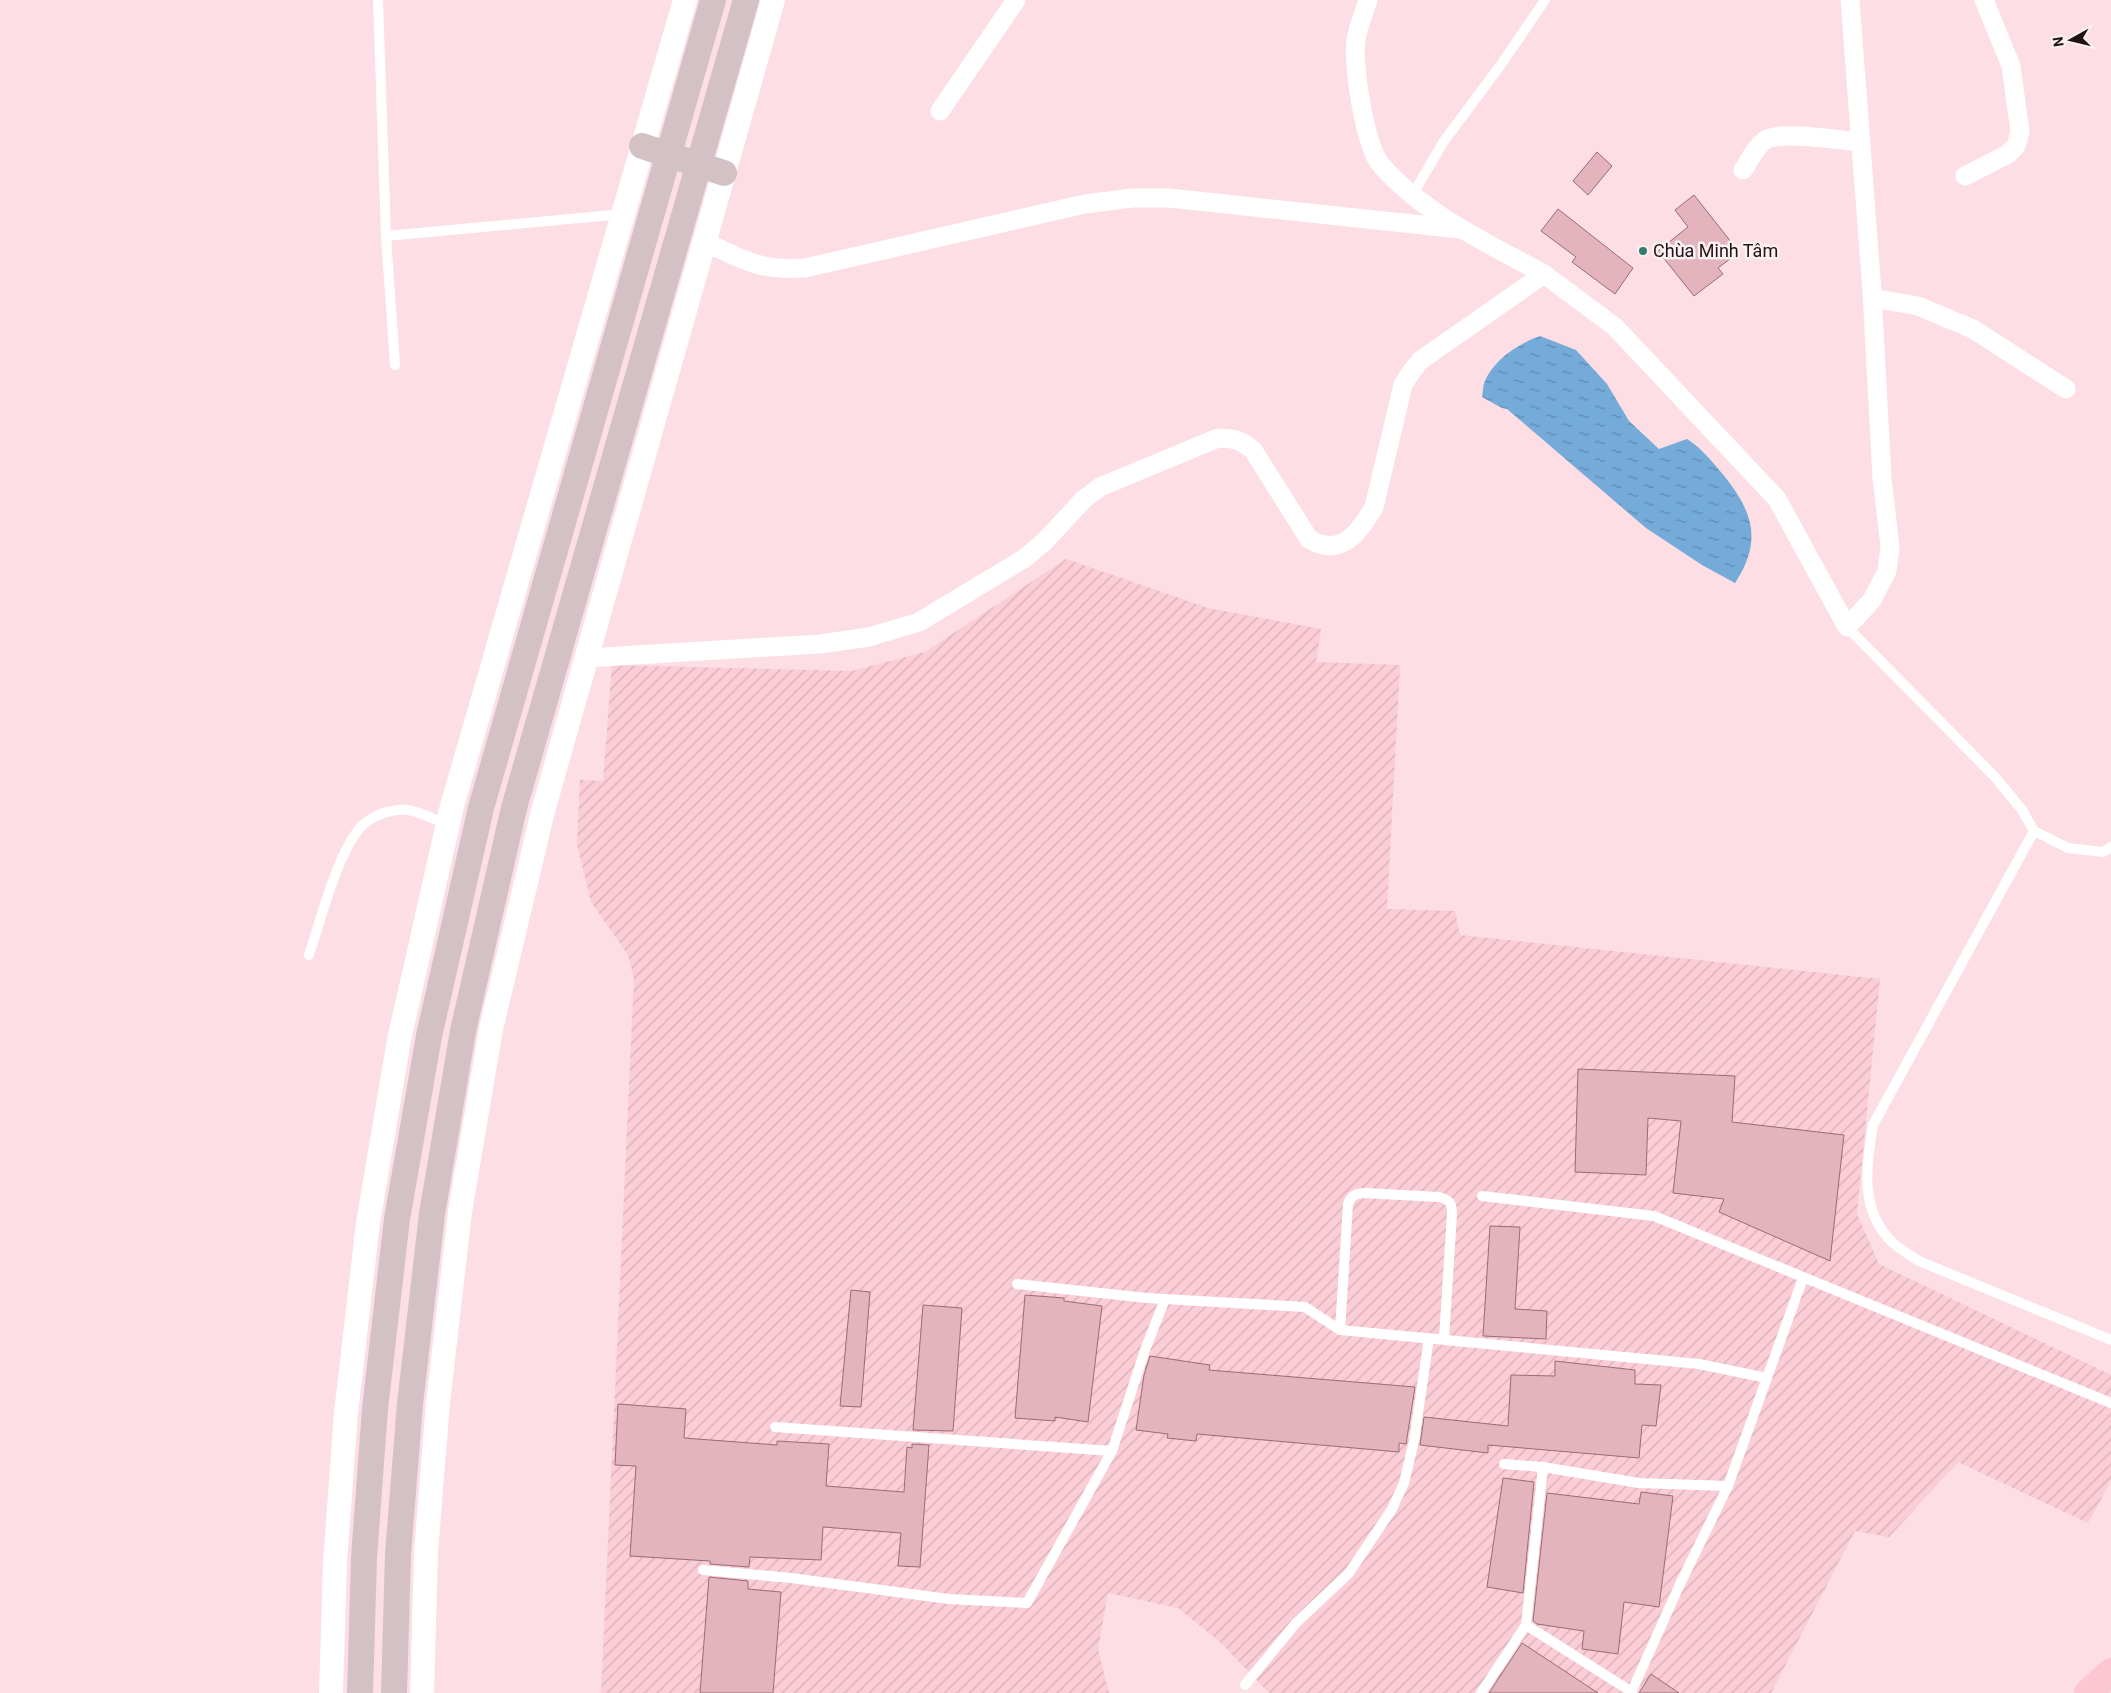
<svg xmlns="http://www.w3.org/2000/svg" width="2111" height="1693" font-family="Roboto,sans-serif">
  <defs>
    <pattern id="industrial-furrows" width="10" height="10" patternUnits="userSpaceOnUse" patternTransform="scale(1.25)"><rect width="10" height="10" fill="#fbcdd6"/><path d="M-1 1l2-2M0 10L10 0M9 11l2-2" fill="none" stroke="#d7afb7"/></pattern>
    <pattern id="water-ripples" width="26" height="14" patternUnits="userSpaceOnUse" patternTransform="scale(1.25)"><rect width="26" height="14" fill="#74abd8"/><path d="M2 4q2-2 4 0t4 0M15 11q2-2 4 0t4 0" fill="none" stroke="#5f8aae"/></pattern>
  </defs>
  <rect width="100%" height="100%" fill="#fcdee4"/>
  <!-- industrial -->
  <path fill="url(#industrial-furrows)" d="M1066,559L1208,608L1321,629L1316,662L1400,665L1387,909L1455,911L1460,935L1880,979L1857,1214L1879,1264L2111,1375V1481L2088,1523L1958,1462L1889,1537L1855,1531L1771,1693H1269L1220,1642L1178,1608L1108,1593L1098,1649L1109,1693H601L634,978L628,955L591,902L577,844L580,780L603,781L612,665L852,671L925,652Z"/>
  <!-- water -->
  <path fill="url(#water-ripples)" d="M1540,336L1576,350L1607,384L1629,421L1659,449L1687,439C1701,448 1710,459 1720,471C1752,509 1764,539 1735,583L1702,565L1646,528L1507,409L1502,408L1482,397C1483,392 1483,385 1485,381C1494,359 1520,343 1540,336Z"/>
  <!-- building -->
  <g fill="#e3b3be" stroke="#986c76">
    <path d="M1597,152L1612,166L1588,195L1573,181Z"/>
    <path d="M1694,195L1739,252L1718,268L1723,274L1694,296L1658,251L1688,227L1675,210Z"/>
    <path d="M1558,209L1633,268L1615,294L1572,262L1576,257L1541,231Z"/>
    <path d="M1578,1069L1735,1076L1732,1122L1844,1135L1830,1261L1719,1212L1724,1199L1673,1193L1681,1121L1648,1118L1646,1175L1575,1172Z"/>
    <path d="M1490,1226L1520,1227L1515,1309L1547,1311L1546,1339L1483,1336Z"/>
    <path d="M851,1290L870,1292L861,1407L840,1406Z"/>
    <path d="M1025,1295L1064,1298V1301L1102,1306L1088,1422L1055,1417V1421L1015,1418Z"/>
    <path d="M923,1305L962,1308L953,1431L913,1430Z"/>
    <path d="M1150,1356L1210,1365L1209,1370L1415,1387L1406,1444L1399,1443V1452L1197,1434L1196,1441L1167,1438L1168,1434L1136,1430L1144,1375Z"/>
    <path d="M1555,1361L1635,1370V1384L1661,1385L1656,1426L1642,1425L1639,1458L1488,1445V1453L1420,1445L1424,1417L1508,1426L1511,1375L1555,1376Z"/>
    <path d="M618,1404L686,1409L684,1438L777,1445V1441L829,1444L826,1486L904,1492L907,1447L912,1448V1444L929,1445L920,1567L898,1566L901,1533L823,1527L821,1560L750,1557L749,1567L710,1564V1561L630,1556L636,1466L615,1465Z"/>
    <path d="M1503,1478L1534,1482L1523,1593L1487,1587Z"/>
    <path d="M1641,1492L1673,1496L1659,1607L1624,1602L1618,1654L1582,1649L1584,1631L1537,1624L1533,1621L1547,1493L1639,1504Z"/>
    <path d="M709,1577L748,1581V1589L781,1592L773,1693H700Z"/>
    <path d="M1522,1643L1551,1662L1598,1693H1489Z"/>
    <path d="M1651,1674L1679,1693H1639Z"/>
  </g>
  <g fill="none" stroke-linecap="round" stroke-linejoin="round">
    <!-- service -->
    <g stroke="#fff" stroke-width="10">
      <path d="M378,0L386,236L395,365"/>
      <path d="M1413,194L1444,141L1500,66L1545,0"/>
      <path d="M386,236L623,214"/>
      <path d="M1847,627L1996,778L2022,810L2034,831L1873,1125C1866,1165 1859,1211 1893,1243C1901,1250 1910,1255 1919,1261L2111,1340"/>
      <path d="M2034,831L2068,848L2103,852L2111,847"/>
      <path d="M309,955C321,919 336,858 359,829C370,816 391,808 408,810C421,812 435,820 448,825"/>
      <path d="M1482,1196L1654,1216L2111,1403"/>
      <path d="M1017,1284L1147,1298L1305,1307L1340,1330L1699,1364L1767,1378"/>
      <path d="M1340,1330L1348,1204C1351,1196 1354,1194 1364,1193L1439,1197C1450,1200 1452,1203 1452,1214L1444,1339"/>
      <path d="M775,1427L1112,1451"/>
      <path d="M1504,1464L1543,1467L1639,1483L1728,1486L1803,1278"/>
      <path d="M703,1570L791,1578L949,1599L1027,1603L1112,1451L1145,1350L1165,1299"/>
      <path d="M1526,1625L1632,1692"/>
      <path d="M1245,1685L1296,1623L1349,1573L1392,1509L1404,1483L1414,1441L1429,1338"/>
      <path d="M1481,1693L1526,1625L1543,1467"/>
      <path d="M1631,1693L1680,1584L1728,1486"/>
    </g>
    <!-- minor -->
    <g stroke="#fff" stroke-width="19">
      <path d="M1368,0C1364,13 1358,27 1356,40C1352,63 1365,147 1381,165C1424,214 1487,243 1544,274"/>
      <path d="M940,111L1016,0"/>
      <path d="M1743,170C1750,160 1756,145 1767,139C1784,131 1838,140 1860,142"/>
      <path d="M1965,176L2008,154L2016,146L2020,132L2011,66L1984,0"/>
      <path d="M705,242C744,260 760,271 805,268L1085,204L1132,198H1169L1460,229"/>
      <path d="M1873,298L1918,306L1973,329L2066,389"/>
      <path d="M586,658L820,644L869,637L919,622L1025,558L1045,541L1084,499L1100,487L1218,438C1233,438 1241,440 1253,450L1309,539C1341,558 1359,533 1374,507L1403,385L1411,372L1421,360L1544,274L1615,327L1777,499L1847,627L1872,600L1887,571L1890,547L1882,478L1872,291L1850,0"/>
    </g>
    <!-- tertiary -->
    <g stroke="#fff" stroke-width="24">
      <path d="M331,1693L335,1562L346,1413L368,1223L399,1040L452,806L685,0"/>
      <path d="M422,1693L426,1552L438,1403L460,1212L491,1029L543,811L773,0"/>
    </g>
    <!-- secondary -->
    <g stroke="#d4c1c5" stroke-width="26">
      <path d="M642,146L724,173"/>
      <path d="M360,1693L364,1558L375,1409L397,1219L429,1036L481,808L713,0"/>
      <path d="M394,1693L398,1554L410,1404L432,1214L463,1031L514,808L746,0"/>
    </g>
    <!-- trunk -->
    <path stroke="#fcc6d2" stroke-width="28" d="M2088,1693L2111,1672"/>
  </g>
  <!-- markers -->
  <circle fill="#337a71" stroke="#fbf1f3" stroke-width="2" cx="1643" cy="251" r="5"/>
  <g text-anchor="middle" stroke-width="5" stroke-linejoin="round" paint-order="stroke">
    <!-- poi labels -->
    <g font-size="18" fill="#221216" stroke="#fbf1f3" text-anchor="start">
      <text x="1653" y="257">Chùa Minh Tâm</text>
    </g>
  </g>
  <!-- north arrow -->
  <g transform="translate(2071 40) rotate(262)" stroke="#fbf1f3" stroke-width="4" paint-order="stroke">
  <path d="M0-4L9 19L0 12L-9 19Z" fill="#221216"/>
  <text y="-8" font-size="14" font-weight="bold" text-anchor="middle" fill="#221216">N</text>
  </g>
</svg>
